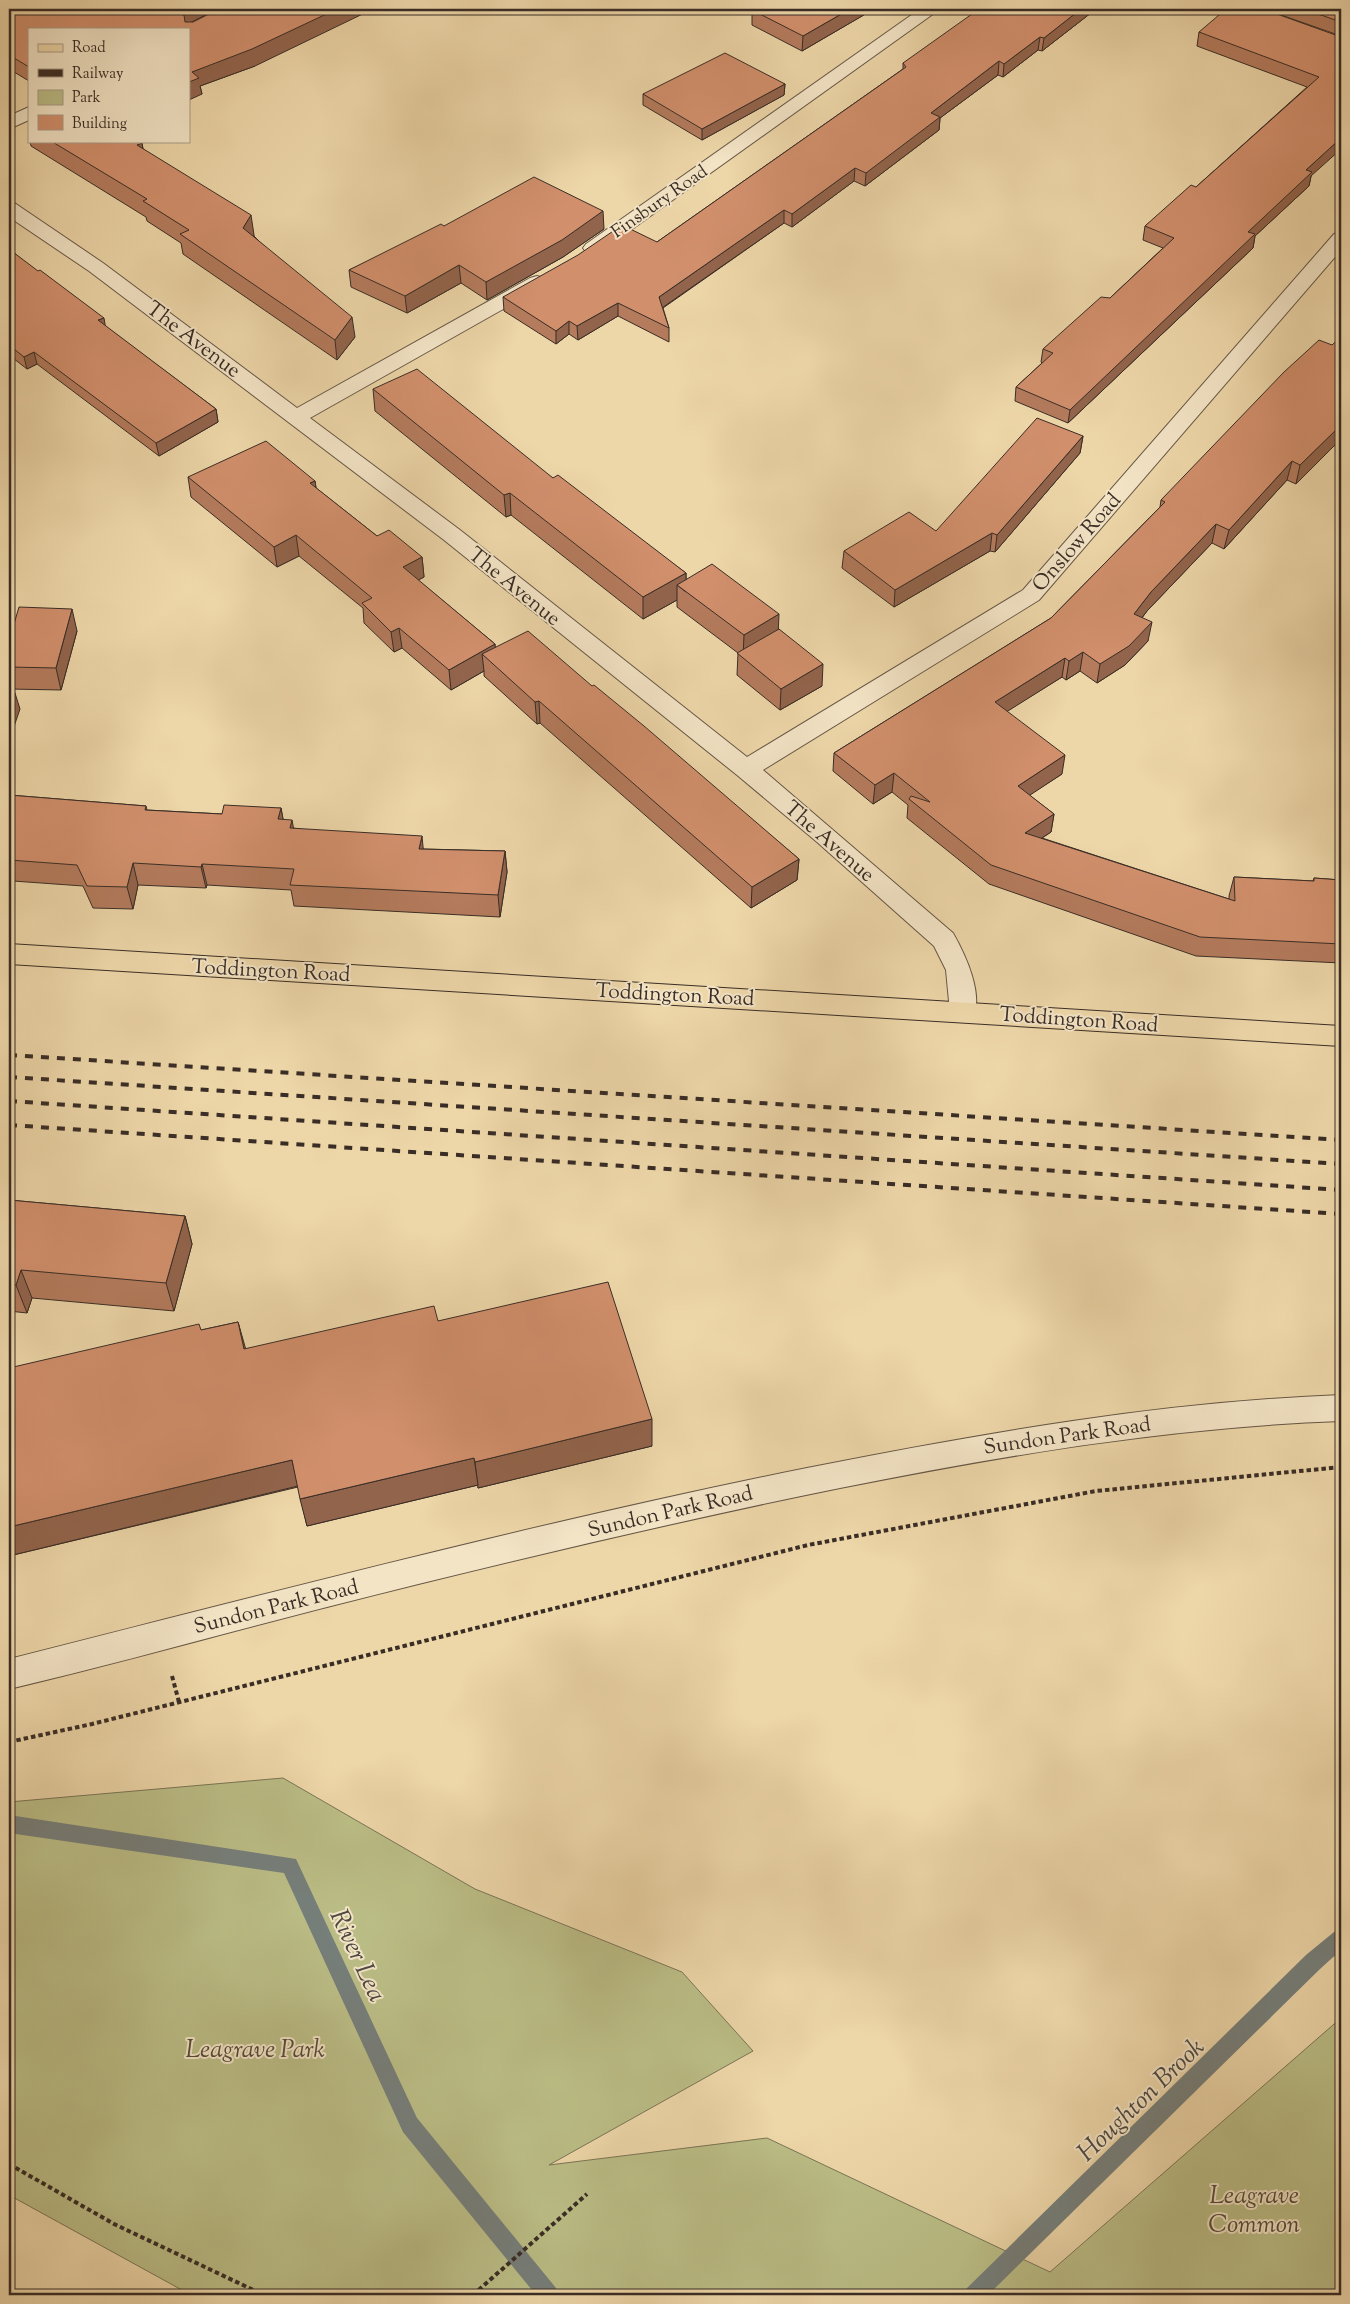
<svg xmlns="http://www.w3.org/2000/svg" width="1350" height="2304" font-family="'Sorts Mill Goudy',serif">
  <rect width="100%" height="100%" fill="#edd6a8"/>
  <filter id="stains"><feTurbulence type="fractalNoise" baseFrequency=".004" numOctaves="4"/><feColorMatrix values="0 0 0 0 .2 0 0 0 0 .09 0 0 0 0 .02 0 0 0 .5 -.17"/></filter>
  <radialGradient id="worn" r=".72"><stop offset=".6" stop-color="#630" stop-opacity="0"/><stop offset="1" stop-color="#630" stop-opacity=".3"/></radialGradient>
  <!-- green -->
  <path fill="#bbbd86" stroke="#7a7556" d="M283,1778L475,1889L682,1972L753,2051L549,2165L767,2138L1050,2272L1341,2018V2295H191L9,2195V1802Z"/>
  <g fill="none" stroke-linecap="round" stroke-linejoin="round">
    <!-- stream -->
    <g fill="#767f7b" fill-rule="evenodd">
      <path d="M9,1815L296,1859L417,2118L556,2288L559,2295H536L403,2132L284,1873L9,1833Z"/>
      <path d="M1341,1929V1950L1320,1969L988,2295H964L967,2288L1306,1955L1334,1932Z"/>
    </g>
    <!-- minor casing -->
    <g stroke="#665746" stroke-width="2">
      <g id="minor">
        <path d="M920,9H940L600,252L593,254L586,252L583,248L586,244Z"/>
        <path d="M29,107V120L9,129V116Z"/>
        <path d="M9,202L16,204L103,263L297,408L530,278L537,276L544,278L547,282L544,286L310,418L460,530L747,757L1023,590L1334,234L1341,232V250L1039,600L763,770L953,933C965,954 985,996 972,1019L963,1022L954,1019L950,1012L946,970L934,946L817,842L737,775L444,540L89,271L9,217Z"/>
        <path d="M1341,1395V1421C1172,1427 1006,1455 840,1488C668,1523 497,1564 327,1607C221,1634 115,1664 9,1689V1659C274,1592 539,1522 807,1468C984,1433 1160,1402 1341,1395Z"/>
      </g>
    </g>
    <!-- major casing -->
    <g stroke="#392d26" stroke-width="2">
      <path id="major" d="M9,944L1341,1026V1046L9,964Z"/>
    </g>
    <!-- path -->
    <g stroke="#392d26" stroke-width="4" stroke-dasharray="4.5 3" stroke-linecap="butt">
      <path d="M172,1676L179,1702"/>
      <path d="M9,1742L92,1724L808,1545L1096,1491L1341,1467"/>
      <path d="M9,2164L114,2224L264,2295"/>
      <path d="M473,2295L587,2194"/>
    </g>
    <!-- minor -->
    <use href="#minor" fill="#f3e4c6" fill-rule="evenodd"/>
    <!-- major -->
    <use href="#major" fill="#edd6a8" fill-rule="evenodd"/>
    <!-- rail -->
    <g stroke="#392d26" stroke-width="4" stroke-dasharray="8 8" stroke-linecap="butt">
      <path d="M9,1055L1341,1140"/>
      <path d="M9,1077L1341,1164"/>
      <path d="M9,1101L1341,1190"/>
      <path d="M9,1125L1341,1214"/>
    </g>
  </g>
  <!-- wall -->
  <g fill="#b47b5d" stroke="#392d26">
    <path d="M9,9H217L192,22L255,66L200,86L202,94L29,29V81L9,69Z"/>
    <path d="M754,9H874L802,51L752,25V10Z"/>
    <path d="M1096,9L1042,51L1038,50L1003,77L998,75L940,118L939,130L865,186L854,181L792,227L784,223L663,308L669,328V342L618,316L578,340L569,334L556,344L504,311L503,297L657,242L903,69V63Z"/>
    <path d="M1264,9H1341V36Z"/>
    <path d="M1199,32L1341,37L1309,186L1255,236L1253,248L1068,423L1015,401L1016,387L1042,363L1041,362L1043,349L1110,298L1163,248L1143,240L1145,226L1196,187L1307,87L1197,46Z"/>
    <path d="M785,84L784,95L702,140L643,105V94Z"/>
    <path d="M30,141H138L142,143L143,149L254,235V236L355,337L337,360L183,254L181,243L147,221L146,217L31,146Z"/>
    <path d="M444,226L604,229L563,257L487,300L461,283L407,313L351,287L349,270Z"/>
    <path d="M9,249L105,326L216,409L218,422L159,456L37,364L27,369L9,355Z"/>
    <path d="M1332,345L1296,484L1287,480L1224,549L1212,543L1147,611L1142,618L1148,641L1125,665L1097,683L1080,671L1066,680L1062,677L1007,711L1062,774L1029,795L1054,814L1051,832L1042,838L1229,899V896L1234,877L1313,881L1314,878L1341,880V963L1196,956L989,884L907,818L908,805L892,792L873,804L833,771L834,753L1051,618L1160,507L1161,500Z"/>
    <path d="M373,389L553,478L686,573V579L779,629L822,686L780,710L737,675L738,653L677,607V600L643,619L511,515L506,517L375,411Z"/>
    <path d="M1083,436L1080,453L995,552L990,551L894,607L842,568L844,551L936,531Z"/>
    <path d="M188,477L315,481L316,488L377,536L422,557L424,577L418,580L495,644V648L592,686L799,859L797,880L751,908L540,723L537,724L484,676V671L451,690L402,648L394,652L364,623L363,608L299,556L277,567L191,497Z"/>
    <path d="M77,631L61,690L9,689V641Z"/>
    <path d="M9,795L146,806L147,810L222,814L281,808L283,819L293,828L423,849L505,851L507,872L500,917L294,906L291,890L207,885L206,888L138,885L133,909L93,908L83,886L13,881L11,888H9Z"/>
    <path d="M9,1200L185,1216L192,1244L174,1311L32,1298L27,1313L9,1311Z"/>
    <path d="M438,1321L652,1446L478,1488V1485L307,1526L298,1487L9,1556L201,1330L238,1322L245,1349Z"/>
  </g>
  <!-- shaded-wall -->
  <g fill="#92644c" stroke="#392d26">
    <path d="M183,9H217L186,25L178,14V11Z"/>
    <path d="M337,9H373L255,66L200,86L202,94L189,100V82L192,72Z"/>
    <path d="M850,9H874L802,51L803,36Z"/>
    <path d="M1081,9H1096L1042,51L1044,38Z"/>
    <path d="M1040,37L1038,50L1003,77L1004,64Z"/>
    <path d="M999,61L998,75L940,118L939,130L865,186L866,173L931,113Z"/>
    <path d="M785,84L784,95L702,140V129Z"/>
    <path d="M1341,138V149L1311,176L1309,186L1255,236L1253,248L1068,423L1070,410L1248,232L1306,170Z"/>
    <path d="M142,143L145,163L137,145Z"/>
    <path d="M855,168L854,181L792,227V214Z"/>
    <path d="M784,210V223L659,310V297Z"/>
    <path d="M603,211L604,229L563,257L487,300L486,282Z"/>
    <path d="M251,215L254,235L246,247L243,228Z"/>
    <path d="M459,265L461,283L407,313L405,296Z"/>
    <path d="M618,303V316L578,340L577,326Z"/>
    <path d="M352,317L355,337L337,360L335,340Z"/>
    <path d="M104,318L106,330L98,320Z"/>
    <path d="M569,321V334L556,344V331Z"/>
    <path d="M34,352L37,364L27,369L24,357Z"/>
    <path d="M216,409L218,422L159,456L156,443Z"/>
    <path d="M1341,425V439L1296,484L1300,465Z"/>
    <path d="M1083,436L1080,453L995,552L997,535Z"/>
    <path d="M1292,461L1287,480L1224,549L1229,530Z"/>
    <path d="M315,481L318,501L310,483Z"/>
    <path d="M510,493L511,515L506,517L504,495Z"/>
    <path d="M1216,524L1212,543L1147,611L1130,633L1134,614L1151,592Z"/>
    <path d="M992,533L990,551L894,607L895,590Z"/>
    <path d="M296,535L299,556L277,567L274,547Z"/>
    <path d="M422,557L424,577L405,587L403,567Z"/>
    <path d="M686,573V592L677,585V600L643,619V597Z"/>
    <path d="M72,609L77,631L61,690L56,668Z"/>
    <path d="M779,614L778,636L743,657L744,635Z"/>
    <path d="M1152,622L1148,641L1125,665L1097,683L1100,664Z"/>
    <path d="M399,628L402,648L394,652L391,632Z"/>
    <path d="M495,644L496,664L482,654L484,671L451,690L449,670Z"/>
    <path d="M1083,652L1080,671L1066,680L1069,661Z"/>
    <path d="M1065,658L1062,677L992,721L995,702Z"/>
    <path d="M823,664L822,686L780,710L781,689Z"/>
    <path d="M14,690L20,709L9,741V706Z"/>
    <path d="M539,701L540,723L537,724L535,702Z"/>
    <path d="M1065,755L1062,774L1015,805L1018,786Z"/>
    <path d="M894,773L892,792L873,804L875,785Z"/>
    <path d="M281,808L285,830L278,819Z"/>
    <path d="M1054,814L1051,832L1022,851L1025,833Z"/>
    <path d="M292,820L296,841L290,828Z"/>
    <path d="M422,836L424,857L419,849Z"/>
    <path d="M505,851L507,872L500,917L498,895Z"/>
    <path d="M799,859L797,880L751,908L752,887Z"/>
    <path d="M133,863L138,885L133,909L127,887Z"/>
    <path d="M202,864L207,885L206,888L201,867Z"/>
    <path d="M9,865L13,881L11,888L9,882Z"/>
    <path d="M185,1216L192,1244L174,1311L166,1283Z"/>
    <path d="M21,1270L32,1298L27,1313L16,1285Z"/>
    <path d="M238,1322L246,1350L244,1349Z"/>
    <path d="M652,1419V1446L478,1488L475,1462Z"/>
    <path d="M474,1458L478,1485L307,1526L300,1499Z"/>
    <path d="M292,1460L298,1486L9,1556V1527Z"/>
  </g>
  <!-- building -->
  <g fill="#d18f6c" stroke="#392d26">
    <path d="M9,9H183L178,11V14L184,15L185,22H193L219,9H337L252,49L192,72L199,78L189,82V29H29V67L9,55Z"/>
    <path d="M754,9H850L803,36L752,10Z"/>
    <path d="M979,9H1081L1044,38L1040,37L1004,64L999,61L931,113L940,117L866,173L855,168L792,214L784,210L659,297L669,328L618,303L577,326L569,321L556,331L503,297L578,255L622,225L657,242L906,67L903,63Z"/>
    <path d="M1226,9H1263L1341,37V138L1306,170L1312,172L1248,232L1255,234L1070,410L1016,387L1053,353L1043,349L1101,297L1110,298L1174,238L1145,226L1191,185L1196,187L1319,77L1199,32Z"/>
    <path d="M1304,9H1341V22Z"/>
    <path d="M725,53L785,84L702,129L643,94Z"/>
    <path d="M51,141H138L142,143L137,145L251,215L243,228L352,317L335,340L180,234L189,230L143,201L147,199Z"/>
    <path d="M534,177L603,211L562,240L486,282L459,265L405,296L349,270L441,224L444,226Z"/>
    <path d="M9,249L38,271L40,270L104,318L98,320L216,409L156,443L34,352L24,357L9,345Z"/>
    <path d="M1341,337V425L1300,465L1292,461L1229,530L1216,524L1151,592L1134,614L1152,622L1129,646L1100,664L1083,652L1069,661L1065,658L995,702L1065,755L1018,786L1054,814L1025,833L1235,901L1234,877L1314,881V878L1341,880V944L1200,937L991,865L909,799L911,796L930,802L894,773L875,785L834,753L1051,618L1165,502L1161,500L1284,372L1319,340L1332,345Z"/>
    <path d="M417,369L553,478L558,475L686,573L643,597L510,493L504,495L373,389Z"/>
    <path d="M1037,418L1083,436L997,535L992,533L895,590L844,551L909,512L936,531Z"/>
    <path d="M266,441L315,481L310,483L377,536L389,530L422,557L403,567L495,644L449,670L399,628L391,632L362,603L372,598L296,535L274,547L188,477Z"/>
    <path d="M712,564L779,614L744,635L677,585Z"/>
    <path d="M19,607L72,609L56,668L9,667V641Z"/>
    <path d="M779,629L823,664L781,689L737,653Z"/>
    <path d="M528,631L592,686L594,685L644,726L799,859L752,887L539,701L535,702L482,654Z"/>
    <path d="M9,689L14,690L9,706Z"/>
    <path d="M9,795L146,806L145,810L222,814L224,805L281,808L278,819L292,820L290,828L422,836L419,849L505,851L498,895L290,885L294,869L202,864L201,867L133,863L127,887L87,886L77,865L9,860Z"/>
    <path d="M9,1200L185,1216L166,1283L21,1270L16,1285L9,1284Z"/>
    <path d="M608,1282L652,1419L475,1462L474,1458L300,1499L292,1460L9,1527V1368L199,1324L201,1330L238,1322L244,1349L434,1306L438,1321Z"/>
  </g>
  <g text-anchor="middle" stroke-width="4" stroke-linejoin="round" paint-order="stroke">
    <!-- far-street labels -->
    <g font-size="18" fill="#392d26" stroke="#f3e4c6">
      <text transform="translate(659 201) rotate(-35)" y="6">Finsbury Road</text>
    </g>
    <!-- street labels -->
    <g font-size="21" fill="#392d26" stroke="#f3e4c6">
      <text transform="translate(194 339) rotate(37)" y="7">The Avenue</text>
      <text transform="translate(1076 542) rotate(-49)" y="7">Onslow Road</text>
      <text transform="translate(515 586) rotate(39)" y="7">The Avenue</text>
      <text transform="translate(830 841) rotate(41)" y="7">The Avenue</text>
      <text transform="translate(271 970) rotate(3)" y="7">Toddington Road</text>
      <text transform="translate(675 994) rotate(3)" y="7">Toddington Road</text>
      <text transform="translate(1079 1019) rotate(4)" y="7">Toddington Road</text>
      <text transform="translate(1067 1435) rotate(-8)" y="7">Sundon Park Road</text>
      <text transform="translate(670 1511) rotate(-13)" y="7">Sundon Park Road</text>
      <text transform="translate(276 1606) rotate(-14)" y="7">Sundon Park Road</text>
    </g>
    <!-- near-park labels -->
    <g font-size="25" font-style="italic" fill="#534a39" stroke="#f3e4c6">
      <text x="255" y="2057">Leagrave Park</text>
      <text x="1254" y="2203">Leagrave<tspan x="1254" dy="29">Common</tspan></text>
    </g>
    <!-- near-water labels -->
    <g font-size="26" font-style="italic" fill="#4d4842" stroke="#f3e4c6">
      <text transform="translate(359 1955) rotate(65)" y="9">River Lea</text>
      <text transform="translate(1140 2099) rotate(-44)" y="9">Houghton Brook</text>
    </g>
  </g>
  <!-- margin -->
  <rect width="1350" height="2304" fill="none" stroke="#edd6a8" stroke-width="30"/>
  <rect x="10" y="10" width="1330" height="2284" fill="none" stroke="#392d26" stroke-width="2.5"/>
  <rect x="15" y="15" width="1320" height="2274" fill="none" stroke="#392d26"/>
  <!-- legend -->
  <rect x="28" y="28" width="162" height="115" fill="#f3e4c6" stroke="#a99b86"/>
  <rect x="38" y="44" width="25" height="8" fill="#edd6a8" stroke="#a99b86"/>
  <text x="72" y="52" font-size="15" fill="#392d26">Road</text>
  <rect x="38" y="69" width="25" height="8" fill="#392d26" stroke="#a99b86"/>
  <text x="72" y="78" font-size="15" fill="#392d26">Railway</text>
  <rect x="38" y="90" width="25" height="15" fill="#bbbd86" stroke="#a99b86"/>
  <text x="72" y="102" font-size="15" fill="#392d26">Park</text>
  <rect x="38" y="115" width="25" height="15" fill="#d18f6c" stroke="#a99b86"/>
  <text x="72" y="128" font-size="15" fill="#392d26">Building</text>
  <rect width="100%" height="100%" filter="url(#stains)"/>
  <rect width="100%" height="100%" fill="url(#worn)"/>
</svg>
